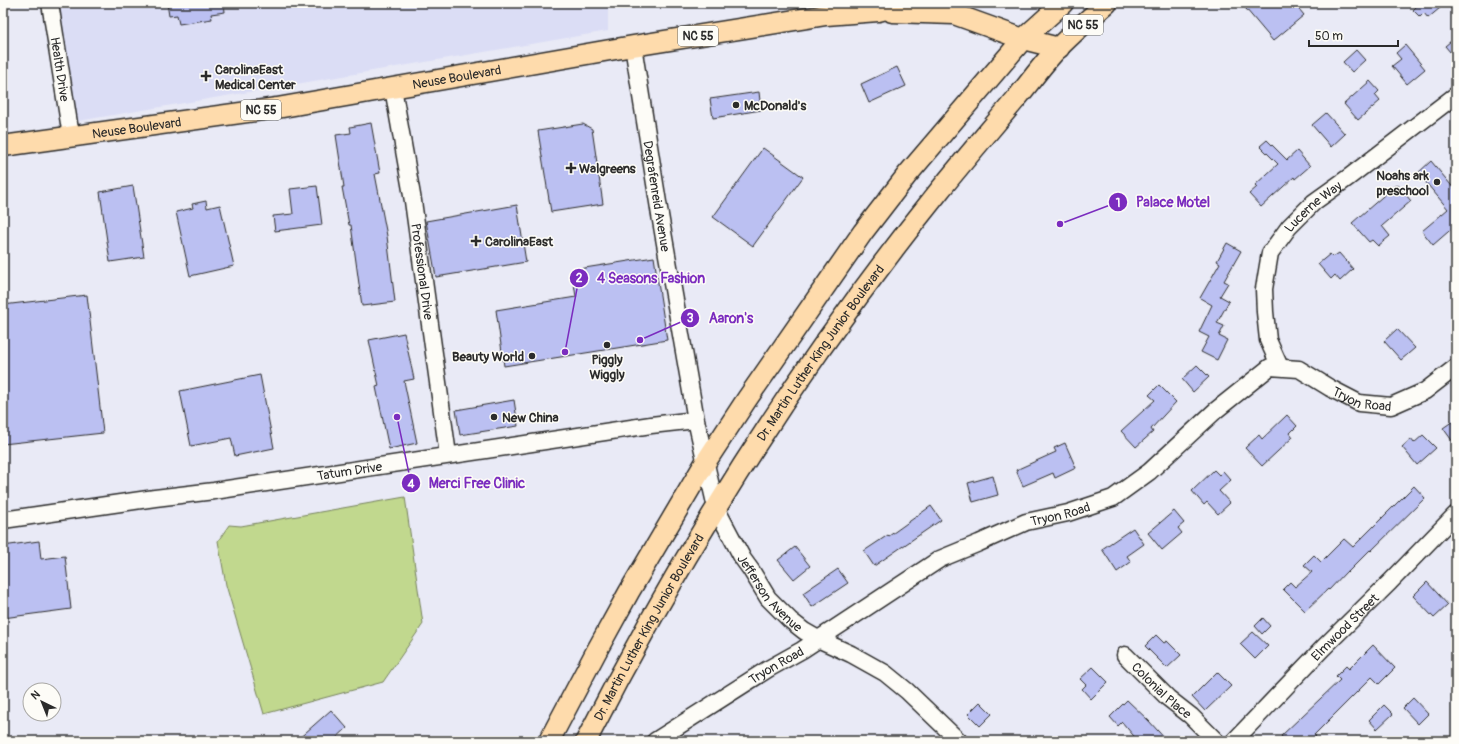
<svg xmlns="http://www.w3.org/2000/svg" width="1459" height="744" font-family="Pangolin,sans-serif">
  <rect width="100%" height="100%" fill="#e9eaf6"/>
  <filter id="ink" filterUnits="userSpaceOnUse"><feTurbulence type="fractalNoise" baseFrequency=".025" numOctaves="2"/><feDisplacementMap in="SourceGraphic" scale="8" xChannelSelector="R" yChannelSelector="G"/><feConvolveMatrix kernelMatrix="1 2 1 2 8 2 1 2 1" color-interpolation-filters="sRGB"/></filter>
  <g filter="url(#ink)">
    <!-- built -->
    <path fill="#dbddf5" d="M54,3H608V31L78,121Z"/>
    <!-- green -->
    <path fill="#c1d88e" stroke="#76825c" d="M405,497L423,624L383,682L264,714L226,585L218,541L229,525L241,526Z"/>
    <!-- building -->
    <g fill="#bbc0f2" stroke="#2b2b2b">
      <path d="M167,3H224L225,12L211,14L212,19L179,24L177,15L169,16Z"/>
      <path d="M1241,3H1294L1304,15L1273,41Z"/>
      <path d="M1414,3H1446L1428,18L1424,13L1420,17L1413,10L1417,6Z"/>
      <path d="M1456,37V59L1445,46Z"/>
      <path d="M1405,45L1425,69L1407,84L1392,66L1401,59L1396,53Z"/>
      <path d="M1356,50L1365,60L1352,72L1343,62Z"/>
      <path d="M897,67L906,86L869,103L861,84Z"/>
      <path d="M1370,81L1379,91L1375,95L1380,101L1358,120L1344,104Z"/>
      <path d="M759,92L761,110L713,118L710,99Z"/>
      <path d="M1326,113L1345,134L1331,147L1312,125Z"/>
      <path d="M371,123L380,173L375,174L387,236L395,302L362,306L351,225H349L342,187H344L336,135L351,133L350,127Z"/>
      <path d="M583,124L592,129L603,204L551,212L538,131Z"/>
      <path d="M1267,140L1287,160L1297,151L1310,166L1295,179L1294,177L1261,207L1249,194L1257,187L1255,185L1278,164L1260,146Z"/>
      <path d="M763,148L803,177L753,246L713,217Z"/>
      <path d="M1431,161L1456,191V225L1433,245L1422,231L1448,209L1418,173Z"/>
      <path d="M1397,184L1411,201L1382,226L1390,236L1378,246L1372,240L1369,242L1352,223Z"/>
      <path d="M133,186L144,257L110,262L100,192Z"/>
      <path d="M317,186L322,225L275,231L273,216L293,214L290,189Z"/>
      <path d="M206,201L207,208L220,205L234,266L190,276L176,212L193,208L192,204Z"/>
      <path d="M517,205L526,262L436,277L426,221Z"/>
      <path d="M1227,243L1241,251L1224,281L1228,283L1220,296L1229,301L1217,323L1224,326L1219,336L1227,340L1217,360L1201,352L1209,337L1199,332L1212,305L1200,298L1220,263L1217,261Z"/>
      <path d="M1339,253L1353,269L1340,281L1335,275L1331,279L1318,264L1330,254L1333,257Z"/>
      <path d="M654,257L667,340L504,366L496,310L576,297L572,270Z"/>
      <path d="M87,295L103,433L3,444V305Z"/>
      <path d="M1397,329L1415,348L1401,360L1384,341Z"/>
      <path d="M404,333L414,379L404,381L417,443L389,449L376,387L379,386L369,340Z"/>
      <path d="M1197,365L1209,377L1193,392L1182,379Z"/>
      <path d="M260,375L274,448L235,456L231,438L191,446L180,391Z"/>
      <path d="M1159,385L1176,402L1151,429L1153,432L1136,447L1121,431L1155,400L1149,395Z"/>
      <path d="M514,400L518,426L460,435L456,410Z"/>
      <path d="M1287,415L1297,426L1290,433L1293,437L1262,466L1245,448L1259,435L1262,439Z"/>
      <path d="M1456,419V446L1443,428Z"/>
      <path d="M1423,435L1436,448L1417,465L1402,447L1411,439L1414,443Z"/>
      <path d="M1065,443L1076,468L1055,478L1053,473L1023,486L1016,470L1056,452L1054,448Z"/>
      <path d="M1214,470L1219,475L1223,471L1231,480L1219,491L1230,503L1218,514L1207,502L1204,505L1192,491Z"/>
      <path d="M993,476L998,495L973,502L968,483Z"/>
      <path d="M1414,486L1425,498L1371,551L1370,550L1347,573L1346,572L1329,590L1328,589L1305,611L1283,589L1290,582L1295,587L1312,572L1304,565L1314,555L1321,562L1344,539L1353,547Z"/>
      <path d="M931,506L941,520L874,566L864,551L888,535L889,536Z"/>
      <path d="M1174,511L1184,523L1178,528L1182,533L1162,550L1148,533Z"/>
      <path d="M1133,528L1144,544L1127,556L1131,562L1117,572L1102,549Z"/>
      <path d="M39,541L41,559L65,556L71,609L3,618V562H5L3,546Z"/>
      <path d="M795,547L810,566L794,579L778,560Z"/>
      <path d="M838,569L848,583L812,607L803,593Z"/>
      <path d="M1427,582L1448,605L1434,618L1413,596Z"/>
      <path d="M1263,618L1270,626L1262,634L1255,626Z"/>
      <path d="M1253,632L1268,646L1255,659L1240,644Z"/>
      <path d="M1156,635L1164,643L1167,641L1181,655L1167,668L1145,646Z"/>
      <path d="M1373,645L1395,668L1379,684L1372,677L1314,735L1316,736L1311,741H1285L1281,736L1340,680L1336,676L1346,666L1349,669Z"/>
      <path d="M1093,667L1108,682L1091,699L1082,689L1086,685L1080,679Z"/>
      <path d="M1217,672L1231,686L1205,711L1192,697Z"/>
      <path d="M1413,698L1428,714L1418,724L1403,708Z"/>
      <path d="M1127,700L1149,721L1167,741H1138L1122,722L1118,726L1110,717Z"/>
      <path d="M980,702L992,714L980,726L968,714Z"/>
      <path d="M1384,705L1393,714L1377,729L1369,720Z"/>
      <path d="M331,710L347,728L333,741H296Z"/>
    </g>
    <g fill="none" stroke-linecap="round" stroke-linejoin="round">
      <!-- minor casing -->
      <g stroke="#2b2b2b" stroke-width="19">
        <g id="minor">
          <path id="s1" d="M50,3L71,136"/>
          <path id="s2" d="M633,46L660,215L696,420L716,508L743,559L751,570L768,598L790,620L804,631L818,639L851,654L885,673L907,691L959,741"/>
          <path id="s3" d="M393,88L413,201L448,455"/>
          <path id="s4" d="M1280,367L1268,340L1265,312L1264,289L1270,253L1289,227L1314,202L1349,177L1456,95"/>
          <path id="s5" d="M3,520L155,498L214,491L651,425L696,420"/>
          <path id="s6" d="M1125,655L1168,698L1191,716L1216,741"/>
          <path id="s7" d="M655,741L768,669L802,650L940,559L979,543L1026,522L1068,513L1113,498L1149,472L1215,411L1270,367L1299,369L1330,388L1359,403L1391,406L1425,391L1456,367"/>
          <path id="s8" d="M1234,741L1323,648L1390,582L1456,514"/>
        </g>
      </g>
      <!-- major casing -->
      <g stroke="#2b2b2b" stroke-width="23">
        <g id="major">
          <path d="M892,12L954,14L1023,39L1059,48"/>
          <path id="s9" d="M3,146L277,108L633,46L826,15L878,11L910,3"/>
          <path d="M549,741L596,652L629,592L705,463L747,399L863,232L907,175L1023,39L1063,3"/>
          <path id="s10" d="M586,741C685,546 803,360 940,190C965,159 991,129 1016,99C1031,81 1044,62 1060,46C1075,31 1091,17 1107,3"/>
        </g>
      </g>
      <!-- minor -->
      <use href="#minor" stroke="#fdfcf7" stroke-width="16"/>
      <!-- major -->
      <use href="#major" stroke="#fedbac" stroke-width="20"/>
    </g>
  </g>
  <!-- markers -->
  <g fill="#2b2b2b" stroke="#fdfcf7" stroke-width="1.5">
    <path d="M204 70h4v4h4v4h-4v4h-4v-4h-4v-4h4z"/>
    <circle cx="736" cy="105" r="4"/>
    <path d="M569 162h4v4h4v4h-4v4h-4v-4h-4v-4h4z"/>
    <circle cx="1437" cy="182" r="4"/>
    <path d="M474 235h4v4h4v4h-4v4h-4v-4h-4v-4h4z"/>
    <circle cx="607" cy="345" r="4"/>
    <circle cx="532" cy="356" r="4"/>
    <circle cx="494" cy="417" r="4"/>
  </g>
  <g text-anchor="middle" stroke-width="3" stroke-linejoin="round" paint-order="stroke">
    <!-- shield labels -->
    <g fill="#fdfcf7" stroke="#6a6a68" stroke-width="1">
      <rect x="1063" y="15" width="40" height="20" rx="3"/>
      <rect x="678" y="26" width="40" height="20" rx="3"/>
      <rect x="241" y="100" width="40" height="20" rx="3"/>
    </g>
    <g font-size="12" font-weight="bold" fill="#2b2b2b">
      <text x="1083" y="29">NC 55</text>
      <text x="698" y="40">NC 55</text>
      <text x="261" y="114">NC 55</text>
    </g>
    <!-- poi labels -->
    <g font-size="13" font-weight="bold" fill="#2b2b2b" stroke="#fdfcf7" text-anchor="start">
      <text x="215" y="74">CarolinaEast<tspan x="215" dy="15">Medical Center</tspan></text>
      <text x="744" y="110">McDonald's</text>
      <text x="579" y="173">Walgreens</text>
      <text x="1429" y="180" text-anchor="end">Noahs ark<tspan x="1429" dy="15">preschool</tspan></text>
      <text x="485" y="246">CarolinaEast</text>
      <text x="524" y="361" text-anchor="end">Beauty World</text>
      <text x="607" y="364" text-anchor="middle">Piggly<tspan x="607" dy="15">Wiggly</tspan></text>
      <text x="502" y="422">New China</text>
    </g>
    <!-- street labels -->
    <g font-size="13" fill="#2b2b2b" stroke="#fdfcf7">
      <text dy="5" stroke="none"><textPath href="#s1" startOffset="67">Health Drive</textPath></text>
      <text dy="5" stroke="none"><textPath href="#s9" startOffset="459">Neuse Boulevard</textPath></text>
      <text dy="5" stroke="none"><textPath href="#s9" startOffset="135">Neuse Boulevard</textPath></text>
      <text dy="5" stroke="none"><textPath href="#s2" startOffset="152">Degrafenreid Avenue</textPath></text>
      <text dy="5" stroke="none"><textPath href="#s4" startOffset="181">Lucerne Way</textPath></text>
      <text dy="5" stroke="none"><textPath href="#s3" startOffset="186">Professional Drive</textPath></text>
      <text dy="5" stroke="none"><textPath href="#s10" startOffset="454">Dr. Martin Luther King Junior Boulevard</textPath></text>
      <text dy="5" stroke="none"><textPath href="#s7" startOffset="827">Tryon Road</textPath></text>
      <text dy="5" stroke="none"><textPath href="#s5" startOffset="350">Tatum Drive</textPath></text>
      <text dy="5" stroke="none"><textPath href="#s7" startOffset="467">Tryon Road</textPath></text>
      <text dy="5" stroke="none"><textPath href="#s2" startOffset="571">Jefferson Avenue</textPath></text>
      <text dy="5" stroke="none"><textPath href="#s8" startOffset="159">Elmwood Street</textPath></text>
      <text dy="5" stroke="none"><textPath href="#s10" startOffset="130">Dr. Martin Luther King Junior Boulevard</textPath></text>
      <text dy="5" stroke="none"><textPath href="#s7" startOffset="143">Tryon Road</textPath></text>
      <text dy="5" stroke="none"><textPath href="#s6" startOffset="51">Colonial Place</textPath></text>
    </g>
  </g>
  <!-- callouts -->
  <path fill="none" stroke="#7b2cbf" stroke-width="1.5" d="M1060 224L1118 202M565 352L579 278M640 340L690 318M397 417L411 483"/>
  <g fill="#7b2cbf" stroke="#fdfcf7" stroke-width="1.5">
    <circle cx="1060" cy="224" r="4"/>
    <circle cx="565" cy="352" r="4"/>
    <circle cx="640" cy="340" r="4"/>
    <circle cx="397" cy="417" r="4"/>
    <circle cx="1118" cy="202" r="10"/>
    <circle cx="579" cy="278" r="10"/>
    <circle cx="690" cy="318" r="10"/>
    <circle cx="411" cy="483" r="10"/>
  </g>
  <g font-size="12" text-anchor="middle" font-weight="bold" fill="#fff">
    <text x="1118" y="207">1</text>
    <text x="579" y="282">2</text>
    <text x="690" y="322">3</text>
    <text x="411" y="488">4</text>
  </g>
  <g font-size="14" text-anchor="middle" font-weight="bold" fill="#7b2cbf" stroke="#fdfcf7" stroke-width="3" stroke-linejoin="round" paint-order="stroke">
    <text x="1173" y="207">Palace Motel</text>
    <text x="651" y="283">4 Seasons Fashion</text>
    <text x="731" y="323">Aaron's</text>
    <text x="477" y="488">Merci Free Clinic</text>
  </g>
  <!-- margin -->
  <rect width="1459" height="744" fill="none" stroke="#fdfcf7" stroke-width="16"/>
  <rect x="8" y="8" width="1443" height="728" fill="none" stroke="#2b2b2b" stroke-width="1.5" filter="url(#ink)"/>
  <!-- north arrow -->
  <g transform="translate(42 702) rotate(317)"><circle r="19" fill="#fdfcf7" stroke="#a9a8a5"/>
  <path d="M0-3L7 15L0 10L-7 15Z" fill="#2b2b2b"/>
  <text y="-6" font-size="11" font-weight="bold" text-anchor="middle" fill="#2b2b2b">N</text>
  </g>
  <!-- scale -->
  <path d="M1309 40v6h89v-6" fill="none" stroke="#2b2b2b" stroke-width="2"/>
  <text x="1315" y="40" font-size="12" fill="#2b2b2b" stroke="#fdfcf7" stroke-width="3" paint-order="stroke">50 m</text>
</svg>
